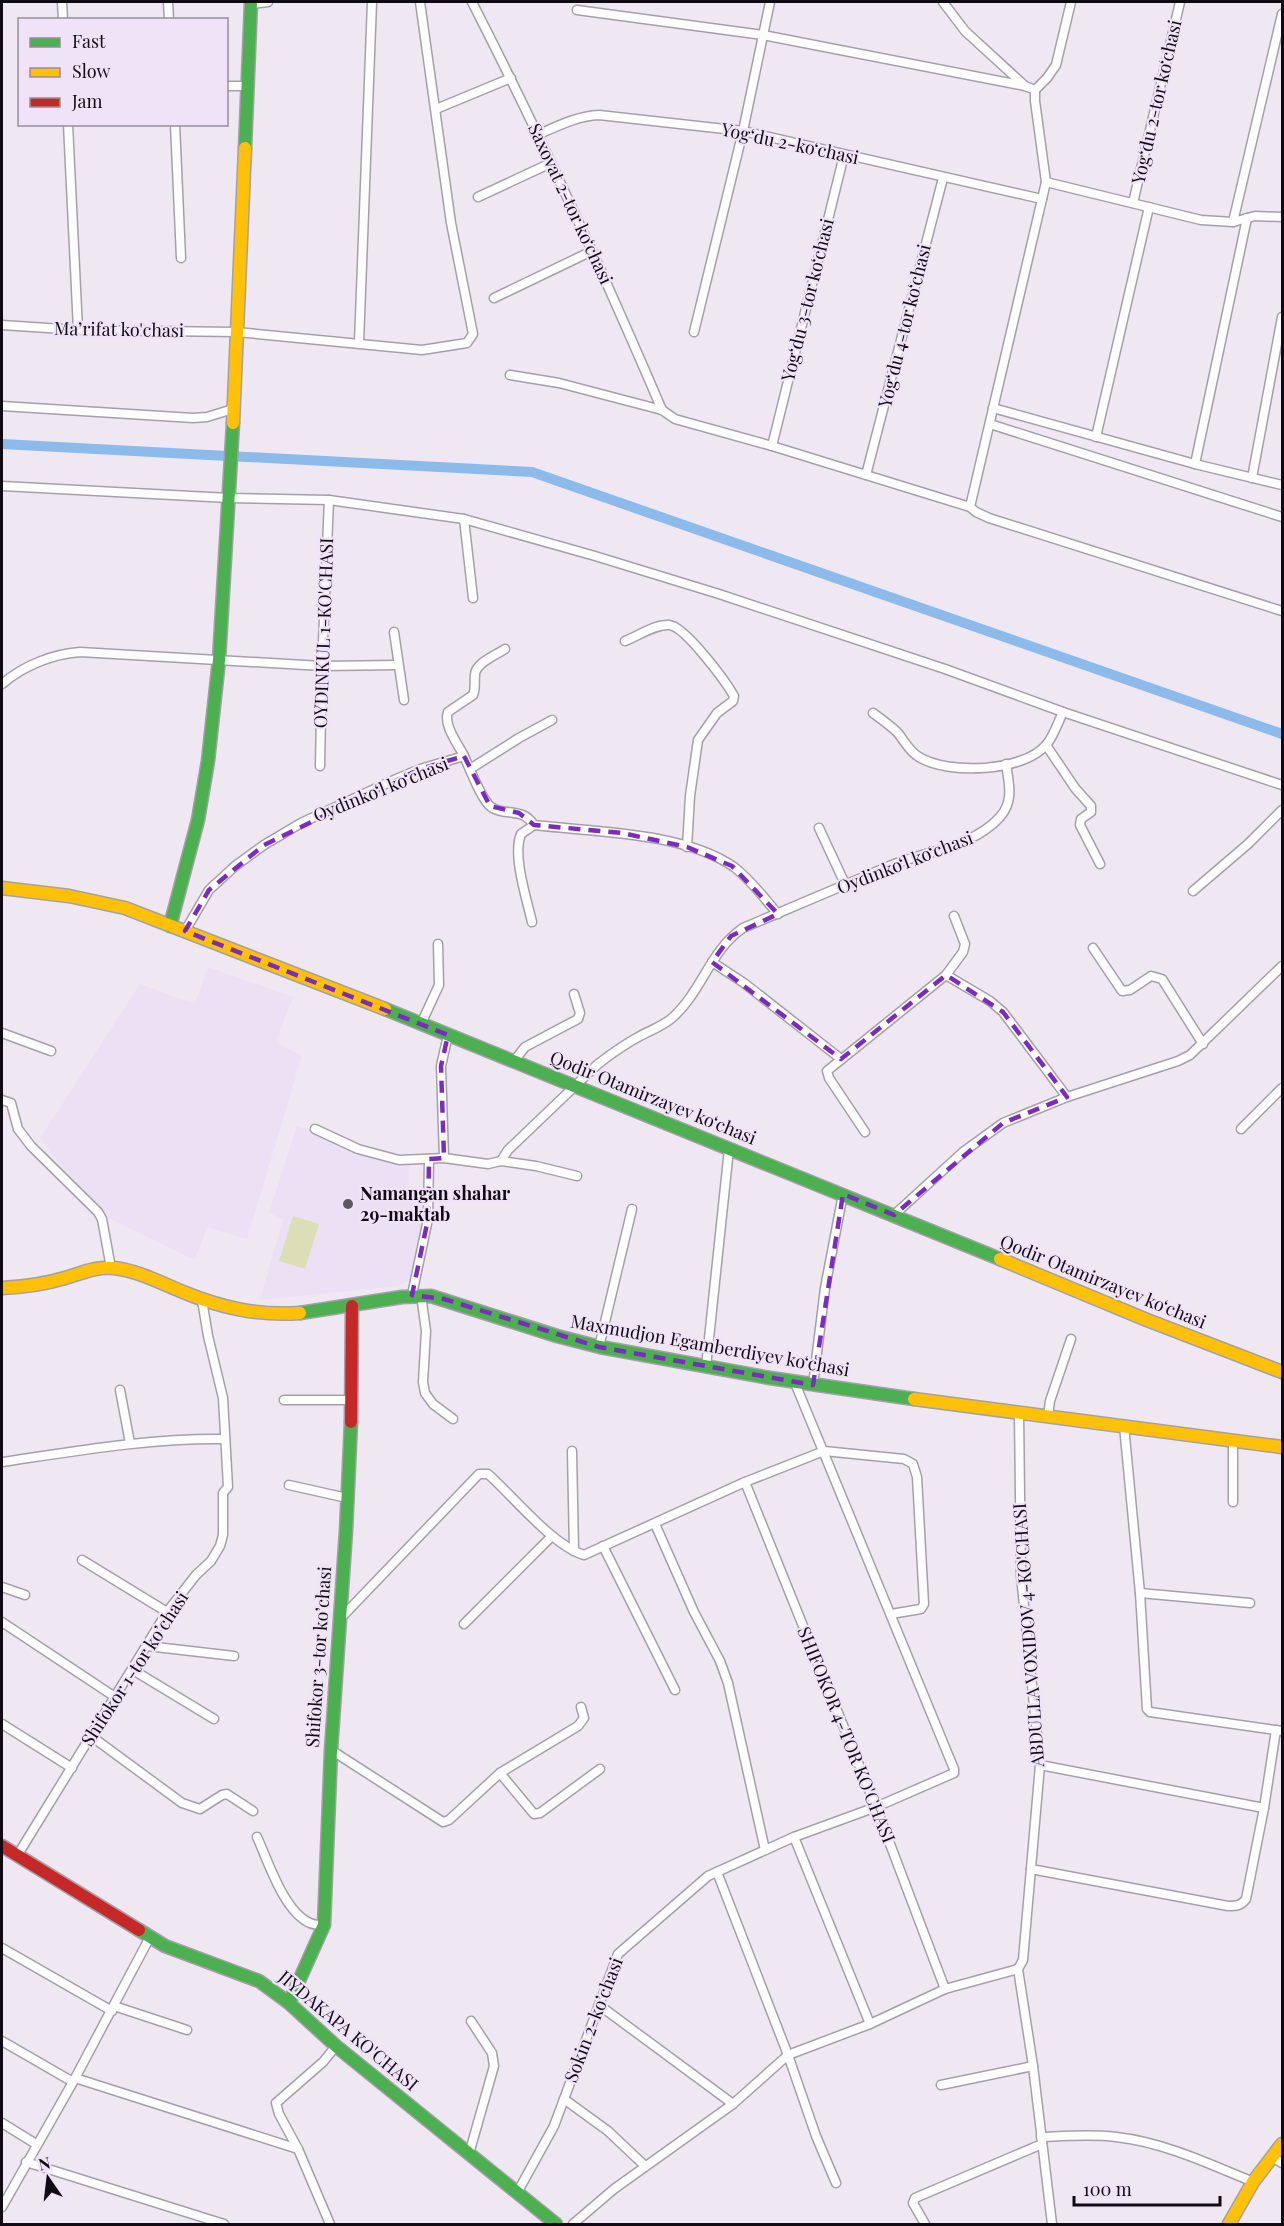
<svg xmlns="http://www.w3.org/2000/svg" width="1284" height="2226" font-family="'Playfair Display',serif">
  <rect width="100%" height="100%" fill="#efe8f3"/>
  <!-- built -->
  <g fill="#ece0f4">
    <path d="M208,967L293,997L276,1042L302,1056L247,1239L207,1227L195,1260L110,1219L60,1165L40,1138L140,984L195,1004Z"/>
    <path d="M297,1126L375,1156L410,1165L408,1189L424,1195L423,1222L410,1280L398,1286L260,1300L283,1219L269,1213Z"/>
  </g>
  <!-- green -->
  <path fill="#dcdeb7" d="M293,1216L319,1224L305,1269L279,1261Z"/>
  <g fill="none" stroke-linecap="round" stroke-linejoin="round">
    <!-- canal -->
    <path stroke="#8bbaeb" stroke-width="10" d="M2,444L532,472L1282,734"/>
    <!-- street casing -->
    <g stroke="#a5a0a8" stroke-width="11">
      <g id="street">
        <path d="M62,2L63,20"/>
        <path d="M168,2L169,20"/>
        <path d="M472,2C540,135 603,272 662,410"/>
        <path d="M943,2L965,31L1025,86"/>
        <path d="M251,4L268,2"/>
        <path d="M577,10L763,35L1025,86L1035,90"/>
        <path d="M226,86H247"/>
        <path d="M436,109L511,78"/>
        <path d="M68,124L78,330"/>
        <path d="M175,124L181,258"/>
        <path d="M537,135C558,126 577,116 599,115L743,131L1042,199"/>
        <path d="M1046,182L1201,220L1233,222L1255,216L1282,217"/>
        <path d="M478,197L551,163"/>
        <path d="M1133,203L1180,2"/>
        <path d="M1233,222L1282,14"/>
        <path d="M494,298L592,251"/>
        <path d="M2,325L78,330L237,332L422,350L467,343L473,334L451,223L420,2"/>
        <path d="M694,332L743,131L770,2"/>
        <path d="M359,343L372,2"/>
        <path d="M510,375L559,383L662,410L675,419L772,446L970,507L976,512L989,518L1282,611"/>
        <path d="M2,406L193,418L207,417L233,409"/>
        <path d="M993,408L1195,464L1282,485"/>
        <path d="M990,424L1282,517"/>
        <path d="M1096,437L1149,207"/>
        <path d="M772,446L844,155"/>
        <path d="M1195,464L1247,218"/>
        <path d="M866,475L943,178"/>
        <path d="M1252,478L1282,317"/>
        <path d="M2,486L229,498L329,500L464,519L595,556L719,594L945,669L1063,712L1282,785"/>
        <path d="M970,507L1046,182L1035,101V90L1047,78L1056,65L1071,2"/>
        <path d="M464,519L473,598"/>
        <path d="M394,632L404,700"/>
        <path d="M625,641C638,636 655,624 669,625C685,626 726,682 734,696L733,701L717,713L698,740L690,796L687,847"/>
        <path d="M2,684C23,666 52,654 80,652L322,666L398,665"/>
        <path d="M873,713C881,719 891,726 898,733C905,742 909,751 919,757C948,775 1023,772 1046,745C1054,736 1058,722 1063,712"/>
        <path d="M1046,745L1075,788L1091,806V812L1081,819L1080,825L1100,864"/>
        <path d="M464,756C458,744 443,725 448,712L473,695C476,688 474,683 475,675C475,663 496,655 505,649"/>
        <path d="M320,766L322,666L329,500"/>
        <path d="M470,769L519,738L552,720"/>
        <path d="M819,828L846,886"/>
        <path d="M1193,891L1248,844L1282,810"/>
        <path d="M532,922C527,900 512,855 521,834L534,825"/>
        <path d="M185,931L209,890L235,866L264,845L301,823L394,780L420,769L464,756C470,769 481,799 491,807C505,817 521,806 534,825C594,832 684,832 734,867C751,880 764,898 778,914"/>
        <path d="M1093,948L1122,991L1130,990L1151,976L1162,979L1203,1044"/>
        <path d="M712,962L744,983L841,1059"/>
        <path d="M946,975L990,1001L1003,1012L1067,1097"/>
        <path d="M421,1024L439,985L438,944"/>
        <path d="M2,1033L51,1051"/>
        <path d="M514,1061L525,1047L578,1019L580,1013L574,994"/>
        <path d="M2,1100L11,1103L18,1129L31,1146L98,1212L102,1219L111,1268"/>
        <path d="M315,1129L358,1149L399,1160L444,1158L488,1164L501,1161L536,1166L577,1176"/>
        <path d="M1241,1129L1282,1088"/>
        <path d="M865,1132L829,1078L827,1071L946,975L963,952L965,944L954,916"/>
        <path d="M444,1158L441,1066L448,1035"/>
        <path d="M501,1161L508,1150L598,1064C611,1054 625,1044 640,1036C651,1030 663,1026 672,1018C702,992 710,950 743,928C791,908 839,887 887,867C924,851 972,848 1000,817C1014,801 1009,784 1006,764"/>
        <path d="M894,1215L963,1152L1003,1123L1067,1097L1178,1061L1190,1055L1282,966"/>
        <path d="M412,1295L428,1219L429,1159"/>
        <path d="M421,1295L426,1331L423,1382L425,1393L433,1404L453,1419"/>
        <path d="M599,1347L632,1209"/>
        <path d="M706,1367L729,1149"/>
        <path d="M813,1385L825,1288L843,1194"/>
        <path d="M120,1390L130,1443"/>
        <path d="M284,1400H352"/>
        <path d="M1048,1416L1050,1401L1071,1339"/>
        <path d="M1124,1426L1140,1593L1147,1709L1150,1712L1282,1731"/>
        <path d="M1233,1440V1502"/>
        <path d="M572,1451L574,1551"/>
        <path d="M2,1462C76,1451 150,1438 225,1439"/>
        <path d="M745,1482L876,1807L945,1989"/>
        <path d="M289,1485L347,1498"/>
        <path d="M655,1524L694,1612L720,1661L728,1683L765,1850"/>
        <path d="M603,1546L675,1690"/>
        <path d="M82,1560L167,1612"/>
        <path d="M2,1587L25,1595"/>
        <path d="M1140,1593L1250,1603"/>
        <path d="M339,1620L479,1474H488C514,1497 552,1545 584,1555L745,1482L824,1451L904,1459L913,1464L917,1477L924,1604L921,1609L891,1614"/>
        <path d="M2,1622L115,1697"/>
        <path d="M464,1624L552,1536"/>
        <path d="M147,1646L234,1656"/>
        <path d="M133,1670L214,1719"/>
        <path d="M2,1724L72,1768"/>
        <path d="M91,1736L182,1803L200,1809L222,1795L227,1794L253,1811"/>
        <path d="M331,1750L443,1822L449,1820L500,1773L578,1726L584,1718L581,1707"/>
        <path d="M1040,1765L1264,1808"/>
        <path d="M500,1773L534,1814L540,1813L600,1769"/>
        <path d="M257,1837C268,1861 284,1912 310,1923C314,1925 319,1925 324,1925"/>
        <path d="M794,1837L870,2024"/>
        <path d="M17,1856L167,1612L196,1575L211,1561L220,1546L223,1535V1493L228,1487L223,1398L208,1336L202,1300"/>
        <path d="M1031,1869L1228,1906C1236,1906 1241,1906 1246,1899L1264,1808L1276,1730"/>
        <path d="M717,1872L788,2055L816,2136L836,2183"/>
        <path d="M2,1948L112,2011"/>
        <path d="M1018,1969L1033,2066L1052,2224"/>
        <path d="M599,2005L733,2104"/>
        <path d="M114,2006L187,2030"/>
        <path d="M2,2041L73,2082"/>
        <path d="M75,2078L298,2149"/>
        <path d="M941,2085L1033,2066"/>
        <path d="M564,2099L608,2131L645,2166"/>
        <path d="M2,2123L36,2144"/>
        <path d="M1041,2137C1066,2136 1091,2134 1116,2137C1163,2142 1210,2164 1253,2182"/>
        <path d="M469,2154L494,2066L492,2053L471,2021"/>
        <path d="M1272,2157L1282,2163"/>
        <path d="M26,2162L224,2224"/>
        <path d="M517,2193L554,2126L618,1954L708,1876L794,1837L876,1807L954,1773V1769L795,1383"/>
        <path d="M2,2207L73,2082L150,1937"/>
        <path d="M330,2224L298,2149L279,2114L276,2103L323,2062L336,2046"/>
        <path d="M573,2224L614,2189L733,2104L788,2055L870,2024L945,1989L1018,1969L1023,1960L1040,1765L1021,1576L1019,1413"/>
        <path d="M925,2224L913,2203L915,2198L1042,2144"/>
      </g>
    </g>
    <!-- fast casing -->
    <g stroke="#a5a0a8" stroke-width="15">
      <g id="fast">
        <path d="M245,148L251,2"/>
        <path d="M170,926L198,820L208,761L219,660L233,423"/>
        <path d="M385,1009L1000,1259"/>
        <path d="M300,1313L402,1297L431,1296L557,1336L600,1347L770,1378L914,1399"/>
        <path d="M139,1930L165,1946L259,1981L289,2003L336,2046L556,2224"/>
        <path d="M289,2003L324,1925L331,1750L346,1531L351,1422"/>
      </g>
    </g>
    <!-- slow casing -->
    <g stroke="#a5a0a8" stroke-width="15">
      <g id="slow">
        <path d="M233,423L245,148"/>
        <path d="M2,888L69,896L125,908L385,1009"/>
        <path d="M1000,1259L1147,1320L1282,1372"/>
        <path d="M2,1288C23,1287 45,1284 65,1278C82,1273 97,1266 114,1268C139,1271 161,1283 183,1292C222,1308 258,1316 300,1313"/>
        <path d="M914,1399L1282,1447"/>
        <path d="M1229,2224L1253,2182L1282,2144"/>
      </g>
    </g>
    <!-- jam casing -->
    <g stroke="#a5a0a8" stroke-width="15">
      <g id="jam">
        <path d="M351,1422L352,1306"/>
        <path d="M2,1846L139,1930"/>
      </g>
    </g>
    <!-- street -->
    <use href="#street" stroke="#fdfcfd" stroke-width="8"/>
    <!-- fast -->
    <use href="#fast" stroke="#4caf50" stroke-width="12"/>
    <!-- slow -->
    <use href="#slow" stroke="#ffc107" stroke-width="12"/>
    <!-- jam -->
    <use href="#jam" stroke="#c62828" stroke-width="12"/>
  </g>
  <!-- marked area -->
  <path fill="none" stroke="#7b2cbf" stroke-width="4.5" stroke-dasharray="12 8" stroke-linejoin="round" d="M464,756L490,806L519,813L534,825L622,833L687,847L732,866L778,914L731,936L712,962L841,1059L946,975L1003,1012L1067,1097L1003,1123L894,1215L843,1194L813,1385L599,1347L444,1299L412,1295L428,1219L429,1159L444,1158L441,1066L448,1035L185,931L209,890L264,845L420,769Z"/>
  <!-- markers -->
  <circle fill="#5e5861" stroke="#f0e3f8" stroke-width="2" cx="348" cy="1204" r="6"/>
  <g text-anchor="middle" stroke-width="4.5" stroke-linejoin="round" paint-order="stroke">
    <!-- street labels -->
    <g font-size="18" fill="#100b12" stroke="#f0e3f8">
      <text transform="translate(1157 102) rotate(-77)" y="6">Yogʻdu 2-tor koʻchasi</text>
      <text transform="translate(790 144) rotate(12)" y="6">Yogʻdu 2-koʻchasi</text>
      <text transform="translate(570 204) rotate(65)" y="6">Saxovat 2-tor koʻchasi</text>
      <text transform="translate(808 300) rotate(-76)" y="6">Yogʻdu 3-tor koʻchasi</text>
      <text transform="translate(905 326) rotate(-76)" y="6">Yogʻdu 4-tor koʻchasi</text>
      <text transform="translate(119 330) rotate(1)" y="6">Maʼrifat ko'chasi</text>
      <text transform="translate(324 633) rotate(-88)" y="6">OYDINKUL 1-KO'CHASI</text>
      <text transform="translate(381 790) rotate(-22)" y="6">Oydinkoʻl koʻchasi</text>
      <text transform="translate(905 863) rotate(-21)" y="6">Oydinkoʻl koʻchasi</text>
      <text transform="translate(653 1098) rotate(22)" y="6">Qodir Otamirzayev koʻchasi</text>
      <text transform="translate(1103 1282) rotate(22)" y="6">Qodir Otamirzayev koʻchasi</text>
      <text transform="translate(710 1346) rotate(10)" y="6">Maxmudjon Egamberdiyev koʻchasi</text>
      <text transform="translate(1029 1635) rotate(-94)" y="6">ABDULLA VOXIDOV 4-KO'CHASI</text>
      <text transform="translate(319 1657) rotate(-86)" y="6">Shifokor 3-tor koʼchasi</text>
      <text transform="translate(135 1669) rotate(-57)" y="6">Shifokor 1-tor koʼchasi</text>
      <text transform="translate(846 1735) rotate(68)" y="6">SHIFOKOR 4-TOR KO'CHASI</text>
      <text transform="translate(594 2020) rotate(-69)" y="6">Sokin 2-koʼchasi</text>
      <text transform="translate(348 2031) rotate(40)" y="6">JIYDAKAPA KO'CHASI</text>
    </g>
    <!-- poi labels -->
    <g font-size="18" font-weight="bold" fill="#100b12" stroke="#f0e3f8" text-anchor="start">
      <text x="360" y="1200">Namangan shahar<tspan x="360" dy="21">29-maktab</tspan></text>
    </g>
  </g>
  <!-- border -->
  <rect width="1284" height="2226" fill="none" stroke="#100b12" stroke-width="6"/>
  <!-- legend -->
  <rect x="18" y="18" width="210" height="108" fill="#f0e3f8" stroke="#968d9c" stroke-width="1.5"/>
  <rect x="30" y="38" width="30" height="9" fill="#4caf50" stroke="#968d9c" stroke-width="1.5"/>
  <text x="72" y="48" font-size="18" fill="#100b12">Fast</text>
  <rect x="30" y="68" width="30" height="9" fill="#ffc107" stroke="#968d9c" stroke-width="1.5"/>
  <text x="72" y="78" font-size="18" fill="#100b12">Slow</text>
  <rect x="30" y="98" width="30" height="9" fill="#c62828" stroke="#968d9c" stroke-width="1.5"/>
  <text x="72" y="108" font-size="18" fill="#100b12">Jam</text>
  <!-- north arrow -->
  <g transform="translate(48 2178) rotate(346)" stroke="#f0e3f8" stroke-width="4.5" paint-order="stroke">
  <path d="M0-4.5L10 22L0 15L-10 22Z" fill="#100b12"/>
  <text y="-9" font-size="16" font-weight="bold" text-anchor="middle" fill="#100b12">N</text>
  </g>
  <!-- scale -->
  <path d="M1074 2196v9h146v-9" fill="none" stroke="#100b12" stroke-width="3"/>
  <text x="1083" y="2196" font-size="18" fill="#100b12" stroke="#f0e3f8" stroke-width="4.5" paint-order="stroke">100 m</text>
</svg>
